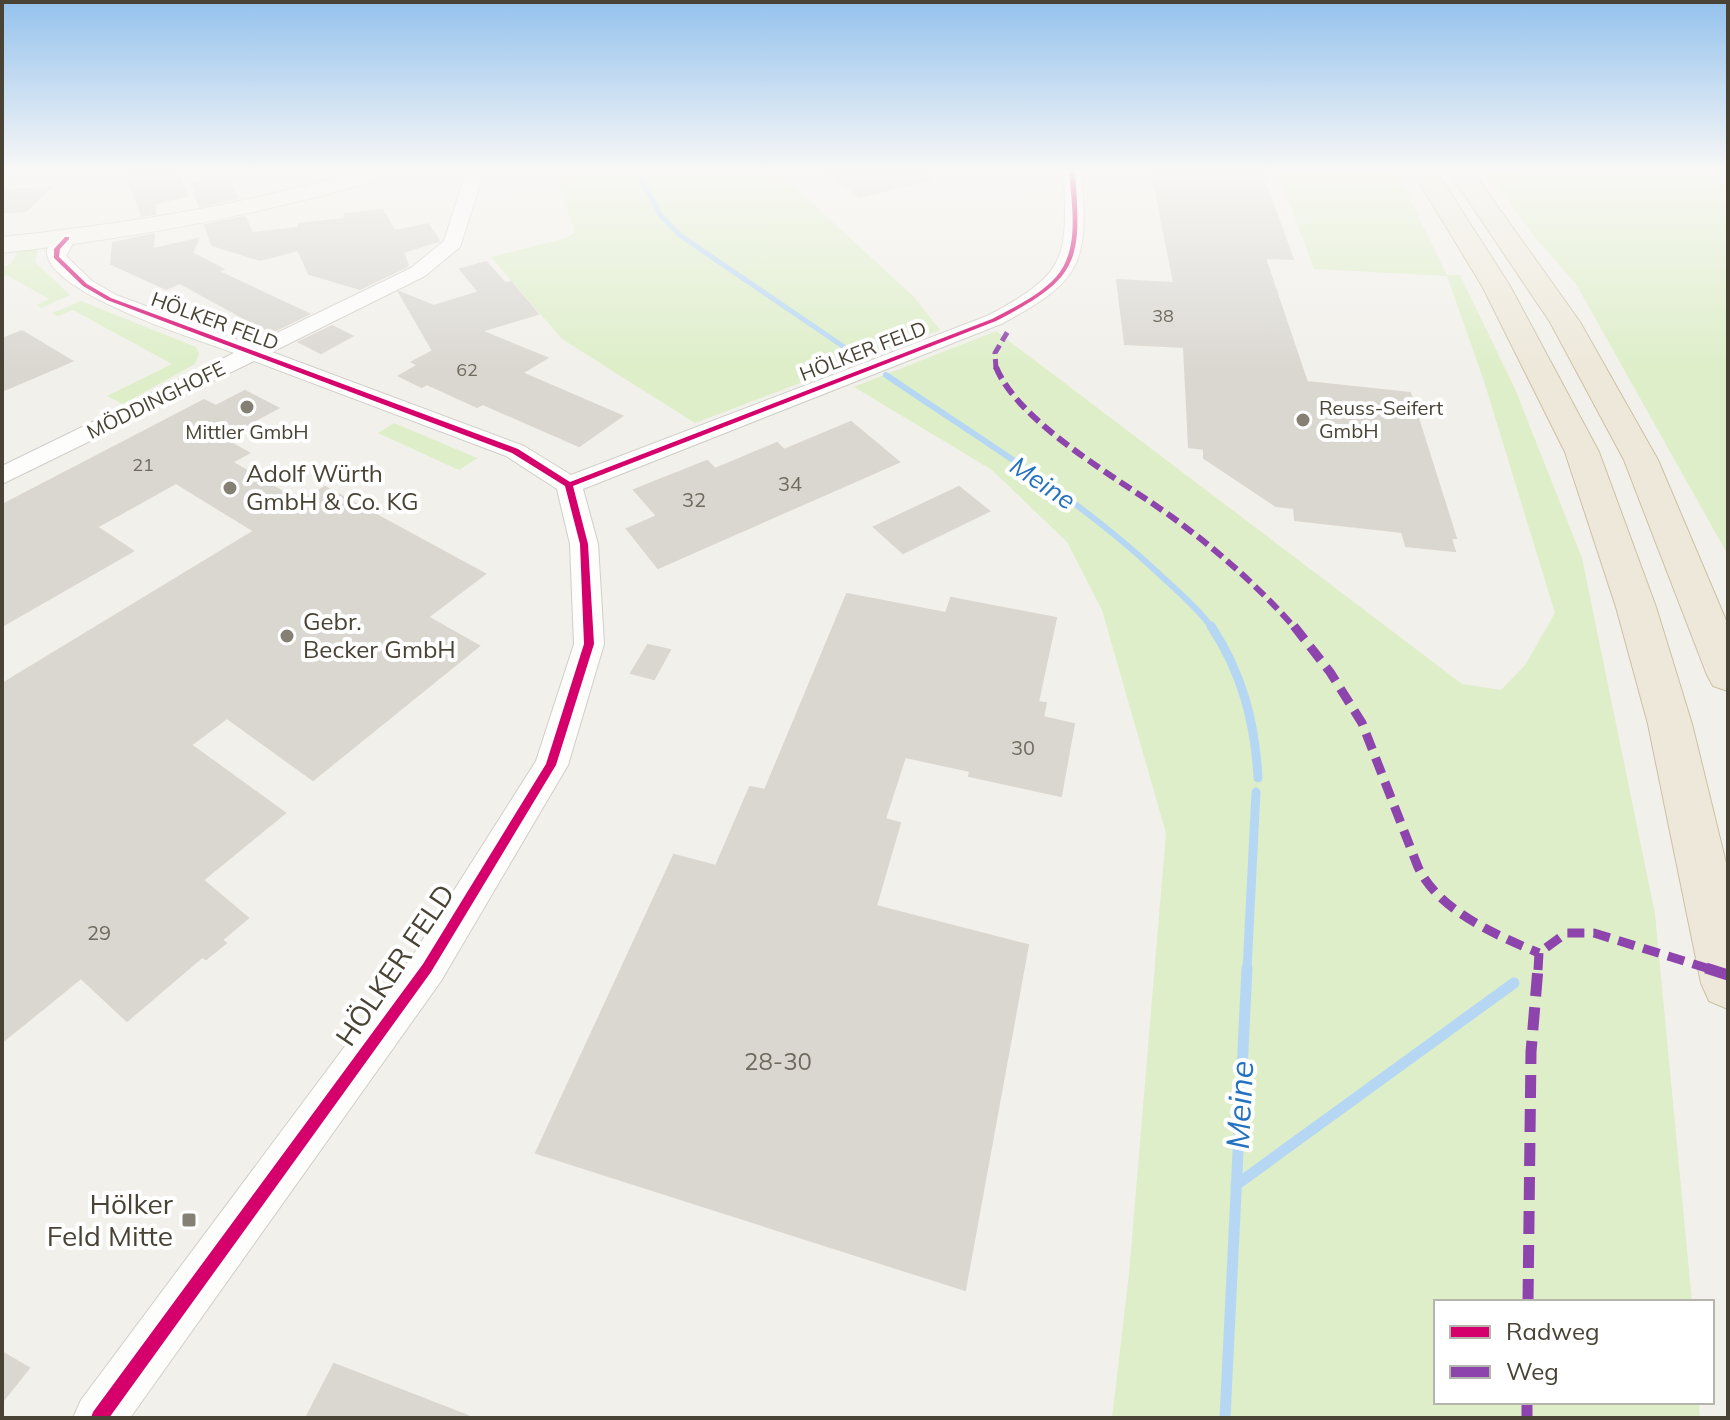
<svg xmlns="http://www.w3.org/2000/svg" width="1730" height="1420" font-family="Mulish,sans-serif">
  <rect width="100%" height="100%" fill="#f2f0ea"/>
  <!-- green -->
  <g fill="#ddeec8">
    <path d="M561,172H779L914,297L940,330L695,423L562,339L491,257L566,238L575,232L558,182L568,179Z"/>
    <path d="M1278,172H1397L1447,275H1460L1515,389L1582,558L1655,914L1692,1302H1436V1402H1699L1700,1418H1112L1129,1274L1166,833L1102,610L1067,542L992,470L854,387L996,331L1462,684L1501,690L1525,665L1555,613L1484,381L1447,276L1314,269Z"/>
    <path d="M1487,172H1728V555L1576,284L1538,241Z"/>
    <path d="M36,248L38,249L35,262L70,295L41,308L37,305L49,299L7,275L2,277V268L12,263L18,250Z"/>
    <path d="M81,301L196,347L199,354L195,364L123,404L107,396L172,364L73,310L58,316L52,313Z"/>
    <path d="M394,423L477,458H478L459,470L378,433Z"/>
  </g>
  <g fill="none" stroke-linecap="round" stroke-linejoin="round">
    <!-- stream-far3 -->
    <path stroke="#b6d7f4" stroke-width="5" d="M637,172L661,216L681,236L850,351"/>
    <!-- stream-far2 -->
    <path stroke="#b6d7f4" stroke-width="6" d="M886,375C978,438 1075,495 1157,572C1176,590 1197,607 1212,628"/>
    <!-- stream-far1 -->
    <g stroke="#b6d7f4" stroke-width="9">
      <path d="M1211,626C1242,673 1255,722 1258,778"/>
      <path d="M1247,970L1256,792"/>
    </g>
    <!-- stream -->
    <g stroke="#b6d7f4" stroke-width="11">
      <path d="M1236,1185L1514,983"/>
      <path d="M1225,1418L1247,968"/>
    </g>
  </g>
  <!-- building -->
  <g fill="#dad7d1" stroke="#dbd7d0" stroke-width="2">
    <path d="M125,172H176L188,196L155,203V214L142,216Z"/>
    <path d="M825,172H929L930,180L860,197Z"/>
    <path d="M1152,172H1261L1293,259L1265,258L1307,382L1410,393L1456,538H1451L1455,551L1406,546L1402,532L1295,520L1294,508L1276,506L1204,458V449L1189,447L1184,347L1125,344L1117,280L1174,283Z"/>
    <path d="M228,175L238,198L199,206L192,183Z"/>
    <path d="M50,188L26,211L2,212V190Z"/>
    <path d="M382,210L395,231L428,224L439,241L403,252L408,266L360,289L309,274L298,250L260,260L212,245L205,225L245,217L252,233L298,228L299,224L344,219L345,214Z"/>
    <path d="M154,234L153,249L198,239L192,253L223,269L217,271L309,314L274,331L262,328L180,283L166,289L111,264L113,243Z"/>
    <path d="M486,262L505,283L511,282L538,314L481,331L547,358L522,373L622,416L579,446L483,404L477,407L427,384L422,387L399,376L418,365L412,362L433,351L399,292L434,306L479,292L460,269Z"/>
    <path d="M332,326L352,336L321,353L299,342Z"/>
    <path d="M22,331L72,361L2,391V339Z"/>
    <path d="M245,391L278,408L222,438L249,453L232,462L300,502L325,487L485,574L428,617L479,646L313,780L227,718L191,745L285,813L203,880L248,918L222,940L226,943L206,959L202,957L127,1021L81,978L2,1042V684L254,531L176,483L97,527L133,551L2,626V505L204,400L216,406Z"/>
    <path d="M851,422L899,462L658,568L627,529L657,516L634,490L707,461L715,469L777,443L784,450Z"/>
    <path d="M959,487L989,511L903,553L874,527Z"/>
    <path d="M847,594L946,613L951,598L1056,618L1038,702L1046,703L1043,717L1074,724L1061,796L969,776L970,771L905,757L885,819L900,823L876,906L1028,945L965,1290L536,1153L674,855L716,866L750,787L765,790Z"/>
    <path d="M648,645L670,650L654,679L631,673Z"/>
    <path d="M2,1352L29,1368L2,1402Z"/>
    <path d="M334,1364L468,1416V1418H306Z"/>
  </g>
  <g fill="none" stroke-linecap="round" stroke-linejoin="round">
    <!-- street casing -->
    <g stroke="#d0cec8" stroke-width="2">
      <path id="street" d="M463,172H480L483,175L460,247L425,276L272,352L524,446L571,475L987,316C1068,273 1067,260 1064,172H1081C1089,262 1083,281 1001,324L583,489L598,544L604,644L568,765L441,981L130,1418H73L81,1400L413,955L536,761L574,644L570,544L557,489L506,456L254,361L2,484V466L234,353C200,340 41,292 47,249L60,234H74L76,238L66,256L92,281L116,295L252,345L411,268L444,241L465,175Z"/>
    </g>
    <!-- secondary casing -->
    <g stroke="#d2cec0" stroke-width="2">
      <path id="secondary" d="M355,172H392L388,177C262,215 133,238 2,253V237C122,224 240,206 355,172Z"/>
    </g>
    <!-- highway casing -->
    <g stroke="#ccc0a3" stroke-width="2">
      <g id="highway">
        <path d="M1413,172H1437L1510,286L1599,452L1656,607L1692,724L1728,871V1009L1709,1001L1701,983L1648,724L1616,607L1565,452L1482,286Z"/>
        <path d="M1449,172H1473L1580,322L1658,460L1728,625V691L1713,686L1707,675L1624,460L1550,322Z"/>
      </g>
    </g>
    <!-- street -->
    <use href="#street" fill="#fdfdfc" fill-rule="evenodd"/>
    <!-- secondary -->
    <use href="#secondary" fill="#f7f5ef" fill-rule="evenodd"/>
    <!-- highway -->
    <use href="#highway" fill="#ede8d9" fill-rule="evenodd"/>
    <!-- quiet-far3 -->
    <path stroke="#8e44ad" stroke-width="5" stroke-dasharray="10 5" stroke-linecap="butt" d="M996,369L995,353L1008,331"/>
    <!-- quiet-far2 -->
    <path stroke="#8e44ad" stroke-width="6" stroke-dasharray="13 6" stroke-linecap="butt" d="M996,367C1019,424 1121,480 1172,517C1217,550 1259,587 1295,628"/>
    <!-- quiet-far1 -->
    <g stroke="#8e44ad" stroke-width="9" stroke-dasharray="17 9" stroke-linecap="butt">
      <path d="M1294,626L1330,672L1362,723L1418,867C1439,911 1496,935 1539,953"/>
      <path d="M1538,970L1539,953L1566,933H1594L1713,970"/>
    </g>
    <!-- quiet -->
    <g stroke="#8e44ad" stroke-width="11" stroke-dasharray="23 11" stroke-linecap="butt">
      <path d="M1706,968L1728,975"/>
      <path d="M1528,1302L1531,1052L1538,968"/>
      <path d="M1527,1402V1418"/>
    </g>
    <!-- cycleway casing -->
    <g stroke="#fff" stroke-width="5">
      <path id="cycleway" d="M1069,172H1075C1082,263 1079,278 996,321L573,486L588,544L594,644L556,765L431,972L109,1418H91L93,1412L423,964L546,764L584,644L580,544L565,486L512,453L107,300L83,286L54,258V249L65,237H69V239L60,249L59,257L87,284L111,298L518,449L570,482L992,319C1014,307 1039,296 1056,277C1080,250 1072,205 1069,172Z"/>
    </g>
    <!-- cycleway -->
    <use href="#cycleway" fill="#d6006c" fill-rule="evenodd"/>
  </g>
  <!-- sky -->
  <linearGradient id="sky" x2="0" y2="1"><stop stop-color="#94c2ed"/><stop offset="0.46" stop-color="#f9f8f6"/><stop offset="1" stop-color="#f9f8f6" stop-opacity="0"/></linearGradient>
  <rect width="1730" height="371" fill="url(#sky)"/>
  <!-- markers -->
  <g fill="#848074" stroke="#fff" stroke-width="3">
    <circle cx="247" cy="407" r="8"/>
    <circle cx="1303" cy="420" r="8"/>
    <circle cx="230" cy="488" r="8"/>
    <circle cx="287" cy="636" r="8"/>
    <rect x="181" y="1212" width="16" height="16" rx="4"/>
  </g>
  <g text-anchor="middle" stroke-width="8" stroke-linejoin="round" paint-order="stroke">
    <!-- far-number labels -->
    <g font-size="18" fill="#6f6a5e">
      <text x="1163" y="322">38</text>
      <text x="467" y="376">62</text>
      <text x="143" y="471">21</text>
    </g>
    <!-- far-street labels -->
    <g font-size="20" fill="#494335" stroke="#fff">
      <text transform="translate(215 321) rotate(20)" y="7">HÖLKER FELD</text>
      <text transform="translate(863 351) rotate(-21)" y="7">HÖLKER FELD</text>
      <text transform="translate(156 400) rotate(-26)" y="7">MÖDDINGHOFE</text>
    </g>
    <!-- far-poi labels -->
    <g font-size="20" fill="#494335" stroke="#fff" text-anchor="start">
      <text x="1319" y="415">Reuss-Seifert<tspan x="1319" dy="23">GmbH</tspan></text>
      <text x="247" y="439" text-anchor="middle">Mittler GmbH</text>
    </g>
    <!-- number labels -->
    <g font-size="20" fill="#6f6a5e">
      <text x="790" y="491">34</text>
      <text x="694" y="507">32</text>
      <text x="1023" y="755">30</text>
      <text x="99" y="940">29</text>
    </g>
    <!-- poi labels -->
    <g font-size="24" fill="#494335" stroke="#fff" text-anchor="start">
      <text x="246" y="482">Adolf Würth<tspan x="246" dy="28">GmbH &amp; Co. KG</tspan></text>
      <text x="303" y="630">Gebr.<tspan x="303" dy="28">Becker GmbH</tspan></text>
    </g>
    <!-- near-number labels -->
    <g font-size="24" fill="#6f6a5e">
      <text x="778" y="1070">28-30</text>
    </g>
    <!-- water labels -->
    <g font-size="26" font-style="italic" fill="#2272c1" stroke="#fff">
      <text transform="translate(1043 483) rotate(34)" y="9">Meine</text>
    </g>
    <!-- near-street labels -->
    <g font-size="28" fill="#494335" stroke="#fff">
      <text transform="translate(395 965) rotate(-56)" y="10">HÖLKER FELD</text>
    </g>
    <!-- near-poi labels -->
    <g font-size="28" fill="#494335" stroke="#fff" text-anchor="end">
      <text x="173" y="1214">Hölker<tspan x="173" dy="32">Feld Mitte</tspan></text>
    </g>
    <!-- near-water labels -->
    <g font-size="32" font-style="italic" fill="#2272c1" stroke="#fff">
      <text transform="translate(1240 1105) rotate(-87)" y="11">Meine</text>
    </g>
  </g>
  <!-- border -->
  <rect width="1730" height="1420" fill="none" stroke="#494335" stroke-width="8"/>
  <!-- legend -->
  <rect x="1434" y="1300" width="280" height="104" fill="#ffffff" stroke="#b6b4ae" stroke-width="2"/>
  <rect x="1450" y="1326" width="40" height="12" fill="#d6006c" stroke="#b6b4ae" stroke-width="2"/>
  <text x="1506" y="1340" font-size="24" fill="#494335">Radweg</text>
  <rect x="1450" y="1366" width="40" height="12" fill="#8e44ad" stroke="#b6b4ae" stroke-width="2"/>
  <text x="1506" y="1380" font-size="24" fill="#494335">Weg</text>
</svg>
